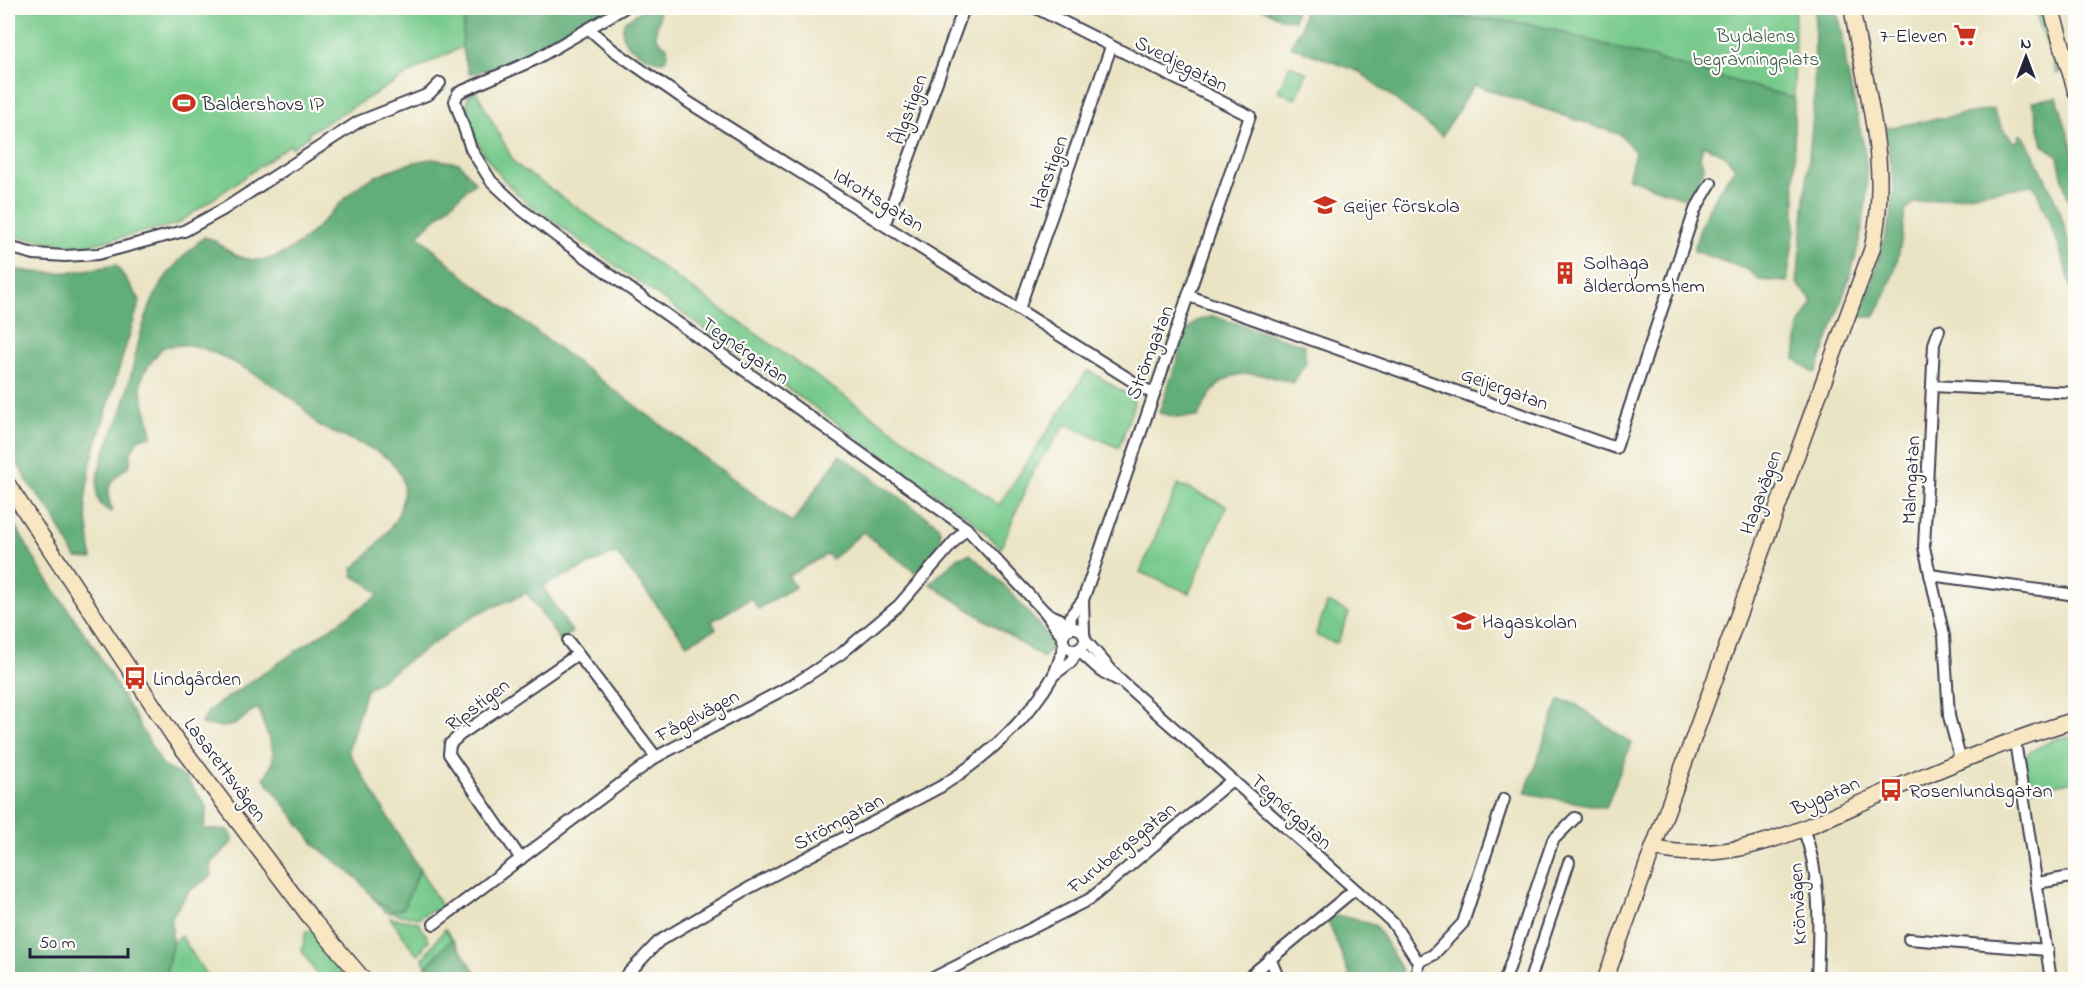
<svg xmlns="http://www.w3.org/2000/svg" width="2083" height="987" font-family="'Indie Flower',sans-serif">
  <rect width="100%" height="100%" fill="#fdfcf7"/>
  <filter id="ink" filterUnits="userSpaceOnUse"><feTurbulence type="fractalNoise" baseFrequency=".0167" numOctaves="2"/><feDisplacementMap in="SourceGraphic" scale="12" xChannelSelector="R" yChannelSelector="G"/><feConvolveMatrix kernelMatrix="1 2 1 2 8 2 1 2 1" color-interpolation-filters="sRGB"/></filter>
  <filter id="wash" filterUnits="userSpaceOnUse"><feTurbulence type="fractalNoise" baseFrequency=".008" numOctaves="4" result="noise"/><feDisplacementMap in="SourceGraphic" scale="24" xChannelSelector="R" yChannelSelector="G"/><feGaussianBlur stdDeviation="1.35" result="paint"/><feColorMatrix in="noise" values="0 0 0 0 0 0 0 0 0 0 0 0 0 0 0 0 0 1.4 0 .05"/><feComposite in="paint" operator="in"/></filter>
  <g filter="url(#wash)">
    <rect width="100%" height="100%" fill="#eae4c4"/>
    <!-- green -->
    <g fill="#78ca8c" stroke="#4d7664" stroke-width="1.5">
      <path d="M8,8H470L465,9L462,47L422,66L308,133L309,136L292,148L290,145L177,224L81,247L11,236L8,232Z"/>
      <path d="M1361,8H1795L1794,98L1532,24Z"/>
      <path d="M2034,8H2040L2060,72L2057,74Z"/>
      <path d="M1290,65L1307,73L1295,99L1278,91Z"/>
      <path d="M476,91L515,164L999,505L1088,370L1133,398L1134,404L1119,448L1066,424L1034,469L1001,548L970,518L525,201C498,176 462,135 468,96Z"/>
      <path d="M1178,484L1227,506L1189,593L1140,572Z"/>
      <path d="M1330,603L1349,613L1338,642L1335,643L1317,636L1316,633L1327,604Z"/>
      <path d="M2075,736V781L2029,790L2026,762L2029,752L2057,738Z"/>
      <path d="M420,870L443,909L430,911L419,918L386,912L374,899L392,911L411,890Z"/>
      <path d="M390,918L418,922L429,940L419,954L417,955Z"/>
      <path d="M445,929L452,939L426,967L423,958Z"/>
      <path d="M313,930L352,979H320L302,951L306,931Z"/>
      <path d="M181,936L209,979L165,980L172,944Z"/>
    </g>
    <!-- forest -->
    <g fill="#62ae78" stroke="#42685a" stroke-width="1.5">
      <path d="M608,8L501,67L469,74L462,47L465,9Z"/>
      <path d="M645,8H657C665,25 644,32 667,47L668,54L664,61C653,62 632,51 625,41C621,36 623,29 624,22Z"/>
      <path d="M1261,8H1296L1294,20L1283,19Z"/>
      <path d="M1304,8H1361L1532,24L1794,98L1795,229L1787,282L1759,280L1748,270L1694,251C1700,219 1716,193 1735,168L1725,155L1703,145L1700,157L1704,169L1691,196L1681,197L1628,178L1635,152L1621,135L1474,85L1442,136L1360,72L1290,46L1301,28Z"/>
      <path d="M1815,8H1833C1845,23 1843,49 1847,69C1853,102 1866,144 1867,177C1867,244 1838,310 1816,372H1812L1795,359L1799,326L1813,302L1797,283L1814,105Z"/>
      <path d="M2057,97L2075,157V216L2065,189L2058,157L2043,144L2032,101Z"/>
      <path d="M1993,109C1999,124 2004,134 2017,143L2020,134L2025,138C2054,192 2076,239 2075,301L2059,246L2034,185L1914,203L1905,211C1901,252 1895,280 1874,317H1860L1891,217L1894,189L1885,128Z"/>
      <path d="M432,159L459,163L475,182L418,235L466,278L554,345L792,523L840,455L938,525C948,549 931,557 916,573L863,532L832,559L827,554L788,576L795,587L758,609L751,598L712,621L716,629L687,644L616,553L542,586L572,632L560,641L527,593L476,614L366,690L348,751L420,870L403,909L392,911L374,899L358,879L316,846L264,778C285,750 264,739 259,709C249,710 247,716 239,722C229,730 213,726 201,724L209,710L379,595L367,584L353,576L352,570C375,547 408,519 403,483C398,449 345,441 320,426C311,420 306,409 298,403C277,386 216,349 190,345C182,344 171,346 163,347C125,391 146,389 152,436L139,438L131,452L130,465C113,478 101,488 113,510L111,512C104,509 98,503 97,495C94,466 114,434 123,407C134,368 138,330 156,293C167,271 186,254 204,237C222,239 229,262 261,260C299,257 329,211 355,189C371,175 411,161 432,159Z"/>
      <path d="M116,265L140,300L91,461L85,501L92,559L76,558L50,510L30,485L8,447V268C47,277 77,272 116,265Z"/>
      <path d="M1213,316L1304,345L1306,363L1293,383C1245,368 1220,366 1198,417H1176L1159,413L1187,331L1196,321Z"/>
      <path d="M8,513L42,572L94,647L163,766L186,778L207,807L204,829L229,830L234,840L210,865L212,876L189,891L172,916V944L165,979H8Z"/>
      <path d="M970,554L1005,586L1049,637L1053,646L1043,658L930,584L959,557Z"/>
      <path d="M1559,700L1574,703L1631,743L1606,808L1525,793Z"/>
      <path d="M1335,916L1351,917L1376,926L1402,970L1401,979H1351L1328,920Z"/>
      <path d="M452,939L481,979H436L426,967Z"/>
    </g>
  </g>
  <g filter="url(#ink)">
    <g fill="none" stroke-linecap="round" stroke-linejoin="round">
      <!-- street casing -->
      <g stroke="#403f50" stroke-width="14">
        <g id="street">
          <path d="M624,8L534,60L458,93L455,101L471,149L491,181L522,210L560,239L966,528L1046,613L1063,638"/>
          <path d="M1036,8L1250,116L1083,600L1071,615L1070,629"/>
          <path d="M589,29L613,50L688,102L1153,394"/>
          <path d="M885,223L964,8"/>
          <path d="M8,247L34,254L65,256L98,254L184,231L224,209L358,122L429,94L440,83"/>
          <path d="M1189,296L1616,448L1695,210L1711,183"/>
          <path d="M1019,309L1111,47"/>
          <path d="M1939,330L1934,344L1924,547L1944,636L1949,716L1961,762"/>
          <path d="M1932,386L2076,393"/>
          <path d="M1930,575L2076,595"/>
          <path d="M1083,600L1084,633"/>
          <path d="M1046,613L1060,619L1070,629"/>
          <circle cx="1074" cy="639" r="11"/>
          <path d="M568,641L656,757"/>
          <path d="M1086,641L1121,681L1393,923L1418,962L1417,980"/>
          <path d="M1055,674L1071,662L1078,650L1101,671L1118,680"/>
          <path d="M2015,741L2051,980"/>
          <path d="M1803,828C1822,877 1819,928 1817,980"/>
          <path d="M521,859L449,754L450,744L460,735L578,654"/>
          <path d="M2038,883L2076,876"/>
          <path d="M434,924L656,757L796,683L842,653L899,605L966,528"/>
          <path d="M1909,939L2048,950"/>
          <path d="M1270,958L1279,980"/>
          <path d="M1418,962L1433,955L1463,923L1504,799"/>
          <path d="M622,980L659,941L749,888L942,786C985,758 1028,720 1053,676C1058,667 1061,655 1064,645"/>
          <path d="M929,980L1090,899L1232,780"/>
          <path d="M1245,980L1354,890"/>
          <path d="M1505,980L1553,840L1575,818"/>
          <path d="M1530,980L1569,862"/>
        </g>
      </g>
      <!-- secondary casing -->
      <g stroke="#403f50" stroke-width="18">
        <g id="secondary">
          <path d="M2051,8L2076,92"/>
          <path d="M8,485L174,737L310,917L364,980"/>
          <path d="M1653,848C1741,869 1822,818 1900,786C1957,762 2016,737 2076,720"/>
          <path d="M1605,980L1872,249C1892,163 1865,92 1852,8"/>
        </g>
      </g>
      <!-- street -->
      <use href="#street" stroke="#fff" stroke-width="10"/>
      <!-- secondary -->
      <use href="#secondary" stroke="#f9e7c3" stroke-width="15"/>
    </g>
  </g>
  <!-- icons -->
  <defs>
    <g id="supermarket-bare" transform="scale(1.8)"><path d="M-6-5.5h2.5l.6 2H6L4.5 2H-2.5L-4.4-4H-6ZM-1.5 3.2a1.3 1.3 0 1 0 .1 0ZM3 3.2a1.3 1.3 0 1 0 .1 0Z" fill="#c8321e" stroke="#fdfcf7" stroke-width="2.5" paint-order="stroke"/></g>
    <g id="stadium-bare" transform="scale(1.8)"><path d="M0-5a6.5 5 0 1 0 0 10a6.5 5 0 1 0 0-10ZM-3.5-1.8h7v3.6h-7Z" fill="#c8321e" stroke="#fdfcf7" stroke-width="2.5" paint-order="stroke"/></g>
    <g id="school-bare" transform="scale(1.8)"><path d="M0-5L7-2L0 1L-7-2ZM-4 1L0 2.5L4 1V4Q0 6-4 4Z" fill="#c8321e" stroke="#fdfcf7" stroke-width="2.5" paint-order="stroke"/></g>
    <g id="building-bare" transform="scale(1.8)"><path d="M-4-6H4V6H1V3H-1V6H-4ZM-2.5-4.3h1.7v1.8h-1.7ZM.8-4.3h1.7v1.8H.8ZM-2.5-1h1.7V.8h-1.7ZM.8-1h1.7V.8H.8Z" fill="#c8321e" stroke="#fdfcf7" stroke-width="2.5" paint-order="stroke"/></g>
    <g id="bus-bare" transform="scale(1.8)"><path d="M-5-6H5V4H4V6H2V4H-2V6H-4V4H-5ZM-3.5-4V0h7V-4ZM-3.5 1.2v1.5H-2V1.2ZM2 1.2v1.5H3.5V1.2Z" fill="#c8321e" stroke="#fdfcf7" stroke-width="2.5" paint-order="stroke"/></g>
  </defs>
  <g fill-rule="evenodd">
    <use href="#supermarket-bare" x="1965" y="35"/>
    <use href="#stadium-bare" x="184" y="103"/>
    <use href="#school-bare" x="1325" y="205"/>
    <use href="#building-bare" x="1565" y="273"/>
    <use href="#school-bare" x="1464" y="621"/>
    <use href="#bus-bare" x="135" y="678"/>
    <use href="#bus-bare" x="1891" y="790"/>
  </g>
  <g text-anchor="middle" stroke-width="4.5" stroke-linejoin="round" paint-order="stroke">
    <!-- park labels -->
    <g font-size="20" fill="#405d57" stroke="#fdfcf7">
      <text x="1756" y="42">Bydalens<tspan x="1756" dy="23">begravningplats</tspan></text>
    </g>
    <!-- poi labels -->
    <g font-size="20" fill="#22223b" stroke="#fdfcf7" text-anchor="start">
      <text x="1947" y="42" text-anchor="end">7-Eleven</text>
      <text x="202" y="110">Baldershovs IP</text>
      <text x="1343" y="212">Geijer förskola</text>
      <text x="1583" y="269">Solhaga<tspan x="1583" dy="23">ålderdomshem</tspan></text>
      <text x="1482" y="628">Hagaskolan</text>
      <text x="153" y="685">Lindgården</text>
      <text x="1909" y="797">Rosenlundsgatan</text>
    </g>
    <!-- street labels -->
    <g font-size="20" fill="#22223b" stroke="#fdfcf7">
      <text transform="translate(1182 63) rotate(27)" y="7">Svedjegatan</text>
      <text transform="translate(908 109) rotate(-70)" y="7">Älgstigen</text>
      <text transform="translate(1048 172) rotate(-70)" y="7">Harstigen</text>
      <text transform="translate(879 199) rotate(32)" y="7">Idrottsgatan</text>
      <text transform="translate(746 350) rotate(35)" y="7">Tegnérgatan</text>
      <text transform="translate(1149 352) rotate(-69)" y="7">Strömgatan</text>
      <text transform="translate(1505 388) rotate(20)" y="7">Geijergatan</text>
      <text transform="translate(1910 480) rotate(-87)" y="7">Malmgatan</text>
      <text transform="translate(1760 492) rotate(-70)" y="7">Hagavägen</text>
      <text transform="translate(477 704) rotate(-37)" y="7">Ripstigen</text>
      <text transform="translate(697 715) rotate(-28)" y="7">Fågelvägen</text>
      <text transform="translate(226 769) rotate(53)" y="7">Lasarettsvägen</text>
      <text transform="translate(1825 795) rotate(-23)" y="7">Bygatan</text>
      <text transform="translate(1292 811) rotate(42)" y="7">Tegnérgatan</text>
      <text transform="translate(838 821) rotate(-28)" y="7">Strömgatan</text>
      <text transform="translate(1121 847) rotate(-39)" y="7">Furubergsgatan</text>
      <text transform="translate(1797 904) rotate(-93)" y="7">Krönvägen</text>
    </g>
  </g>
  <!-- margin -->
  <rect width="2083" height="987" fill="none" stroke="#fdfcf7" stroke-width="30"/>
  <!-- north arrow -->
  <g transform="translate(2026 57)" stroke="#fdfcf7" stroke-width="4.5" paint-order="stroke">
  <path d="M0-4.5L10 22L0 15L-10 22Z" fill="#22223b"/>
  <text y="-9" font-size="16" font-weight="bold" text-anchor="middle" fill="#22223b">N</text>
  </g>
  <!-- scale -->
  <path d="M30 948v9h98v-9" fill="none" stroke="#22223b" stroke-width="3"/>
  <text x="39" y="948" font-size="18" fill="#22223b" stroke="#fdfcf7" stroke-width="4.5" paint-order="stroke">50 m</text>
</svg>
